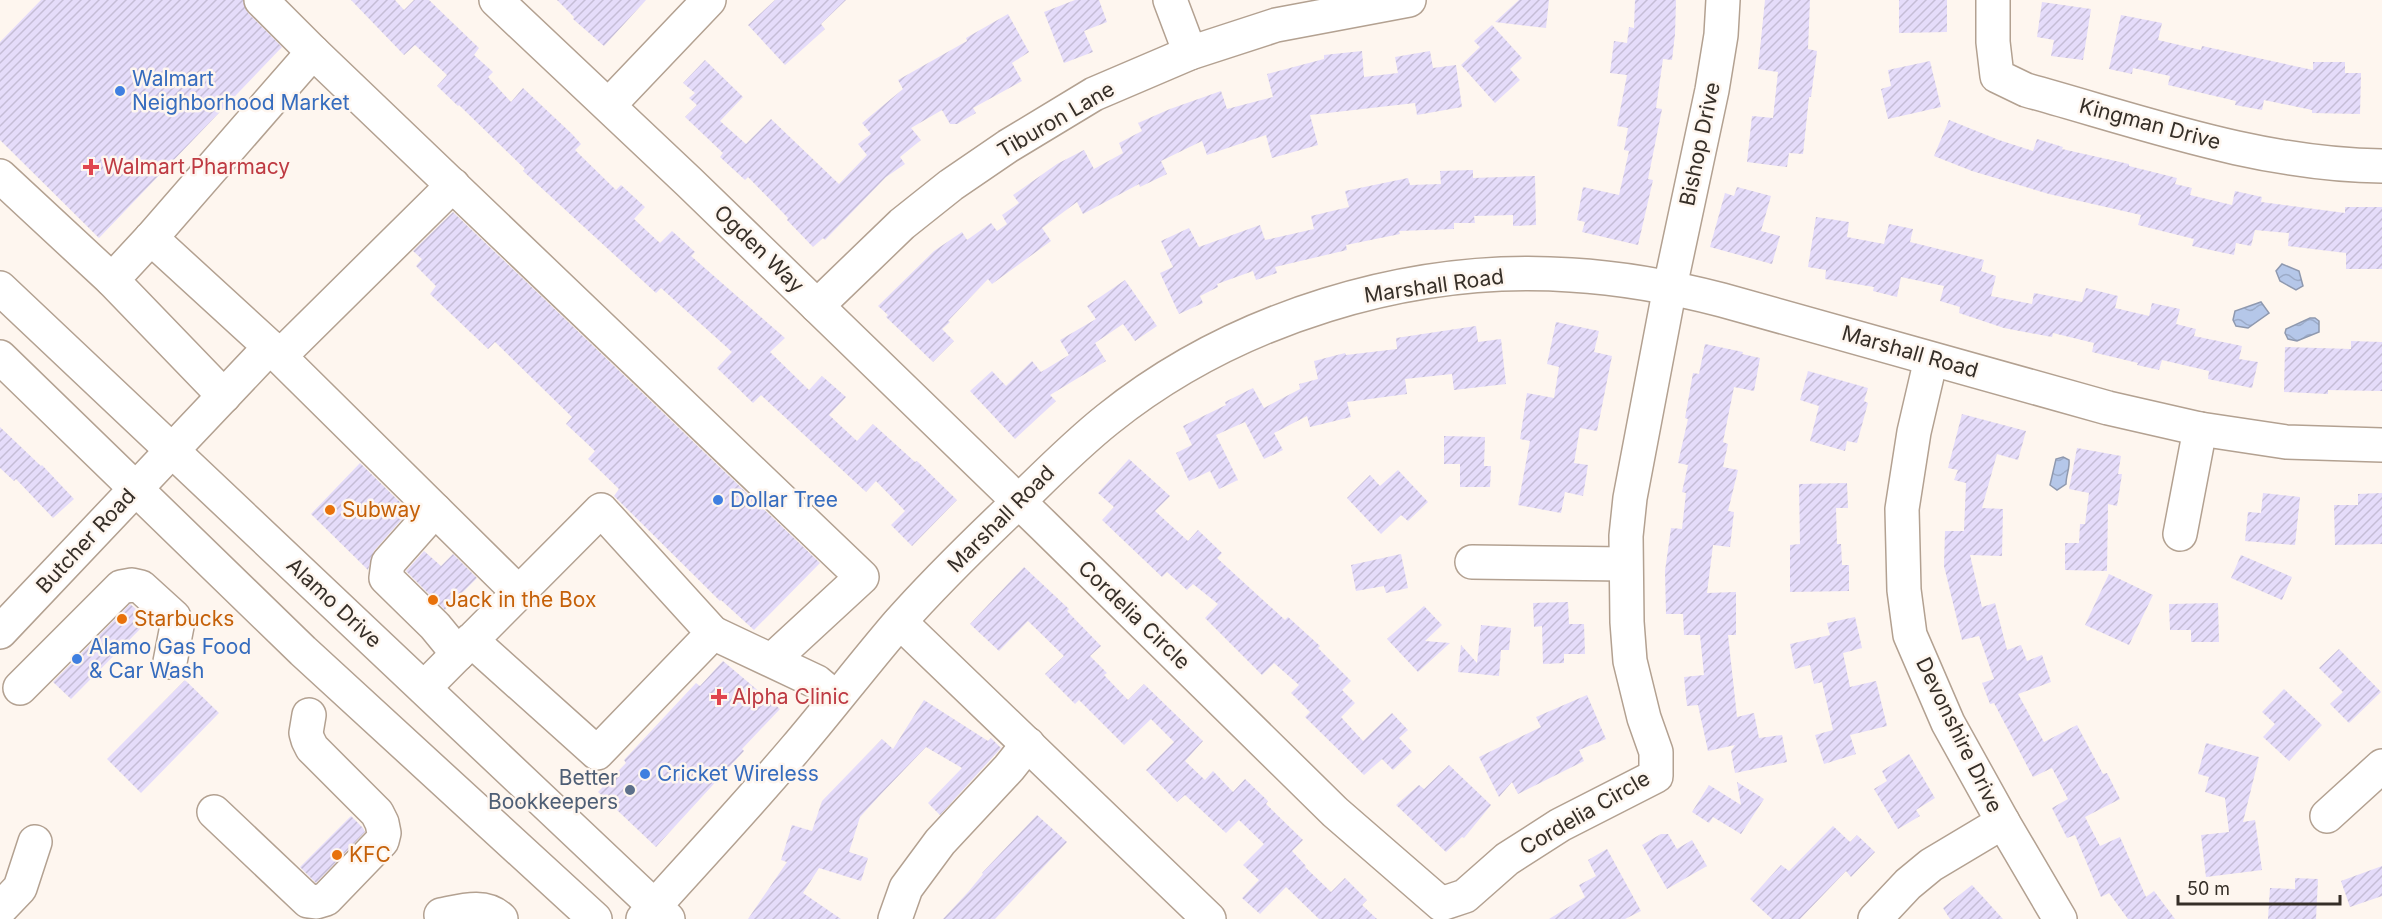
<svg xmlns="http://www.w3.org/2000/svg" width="2382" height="919" font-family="Inter,sans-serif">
  <defs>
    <pattern id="water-waves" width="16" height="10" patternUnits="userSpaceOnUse" patternTransform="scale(1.5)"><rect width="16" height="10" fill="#b5c7e9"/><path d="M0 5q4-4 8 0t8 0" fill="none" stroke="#9cabc8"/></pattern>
    <pattern id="building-hatch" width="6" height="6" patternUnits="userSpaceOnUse" patternTransform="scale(1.5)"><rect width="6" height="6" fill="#e5dcfa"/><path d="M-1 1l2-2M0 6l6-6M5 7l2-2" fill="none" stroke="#c5bdd6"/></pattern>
  </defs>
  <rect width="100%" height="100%" fill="#fef6ef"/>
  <!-- water -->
  <g fill="url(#water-waves)" stroke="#8f99af" stroke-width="1.5">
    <path d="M2282,264L2299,271L2303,286L2296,290L2280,281L2276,271Z"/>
    <path d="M2261,302L2269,313L2248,328L2236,326L2233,320L2235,311Z"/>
    <path d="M2310,318H2315L2319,321V332L2297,341L2288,339L2285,333L2286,329Z"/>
    <path d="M2063,457L2069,460C2070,468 2066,475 2066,484L2057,490L2050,485L2056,459Z"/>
  </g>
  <!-- building -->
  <g fill="url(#building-hatch)">
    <path d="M41,0H243L248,13L282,47L99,238L0,140V42Z"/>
    <path d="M351,0H395L404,10L414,0H429L479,48L474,55L493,72L488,77L511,102L523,88L572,134L581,144L575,150L616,190L621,185L645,207L634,219L660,243L672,231L695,252L691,256L785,338L770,352L809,390L822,376L846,397L829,415L857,441L873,424L915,462L917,461L957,500L912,546L891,525L905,511L876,481L866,492L761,395L753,403L717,368L732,352L661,288L656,293L523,171L525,169L459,105L458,106L437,86L447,75L415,45L404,55Z"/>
    <path d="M557,0H646L604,46L573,19L574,17Z"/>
    <path d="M775,0H846L821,24L825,29L785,65L748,25Z"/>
    <path d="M1075,0H1099L1107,22L1084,31L1093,52L1064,63L1044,12Z"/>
    <path d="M1519,0H1549L1546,28L1495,22Z"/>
    <path d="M1635,0H1676L1675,34L1672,60L1663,59L1656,108L1662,109L1648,179L1653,180L1638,245L1582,232L1585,222L1577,220L1583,187L1619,195L1629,151L1624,150L1628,128L1617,126L1627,75L1610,73L1614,41L1627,43L1629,27L1634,28Z"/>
    <path d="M1765,0H1810L1808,49L1817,51L1811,97H1809L1803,154L1789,153L1787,167L1747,162L1752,116L1773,118L1778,72L1758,69Z"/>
    <path d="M1899,0H1947V32L1899,33Z"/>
    <path d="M2042,2L2091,9L2083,60L2051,56L2054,40L2037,37Z"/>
    <path d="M1008,14L1029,52L1012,63L1022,81L973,108L976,113L957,124H950L942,110L911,128L921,140L900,157L905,164L886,177L825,240L823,238L813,247L787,220L788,218L748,177L745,180L720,157L723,153L685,117L697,105L689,98L695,93L683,83L705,60L743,97L720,121L746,144L771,119L839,184L867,155L858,144L871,134L862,123L903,89L898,80L967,41L966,38Z"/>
    <path d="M2121,15L2162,23L2158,40L2201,50L2202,46L2313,70V62H2345V73H2361L2360,114L2312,113V110L2264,100L2262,110L2235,105L2236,101L2168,85L2170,76L2133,68L2132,74L2109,69Z"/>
    <path d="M1492,25L1522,58L1510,69L1520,80L1495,103L1461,65L1480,47L1474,41Z"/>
    <path d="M1362,51L1364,77L1398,73L1395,57L1430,51L1433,68L1456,65L1462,107L1417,115L1415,103L1310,115L1318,145L1272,158L1266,135L1207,155L1202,141L1161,161L1167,174L1140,187L1139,184L1083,214L1077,202L1042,228L1051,241L992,284L988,279L948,321L950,322L942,329L954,341L933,362L886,317L888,315L878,306L934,251L962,232L967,240L991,223L997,231L1007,224L1002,215L1019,203L1013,195L1057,164L1084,150L1094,169L1123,153L1119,143L1142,131L1138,123L1170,109L1221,91L1227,109L1273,97L1267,74L1324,59V55Z"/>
    <path d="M1930,61L1941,107L1888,119L1881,89L1891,86L1888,70Z"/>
    <path d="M1949,120L1999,140L2033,151L2037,139L2063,147L2062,149L2129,164V166L2177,178L2175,184L2192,188L2190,195L2232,205L2235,191L2262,197L2261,202L2345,213V207H2382V269H2346V253L2288,246L2289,233L2255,230L2251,246L2236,243L2234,255L2192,246L2194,239L2138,225L2141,215L2049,194L1972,171L1934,156Z"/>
    <path d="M1473,170V178L1535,176L1536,225L1513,226V215L1474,216L1475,223H1454V229L1399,231L1400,234L1346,245L1347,250L1275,267L1277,273L1256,280L1253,271L1217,284L1218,287L1200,296L1203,303L1179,314L1160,273L1173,267L1161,241L1189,228L1199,247L1260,225L1265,240L1314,229L1311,216L1349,207L1345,191L1408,178L1410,185L1441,184L1440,171Z"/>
    <path d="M1737,187L1771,196L1761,231L1780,236L1772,264L1710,247L1725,193L1734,196Z"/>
    <path d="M453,212L820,563L754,630L721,600L720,601L614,496L619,489L588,459L595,451L566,424L572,417L495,342L488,349L430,294L436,286L416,266L422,259L413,251Z"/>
    <path d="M1816,217L1849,222L1847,237L1884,244L1889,224L1913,229L1910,242L1984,260L1981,271L1996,276L1991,296L2032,304L2034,293L2082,302L2086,288L2118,296L2115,308L2149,316L2152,303L2180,309L2176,324L2196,329L2194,336L2242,346L2239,359L2258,362L2252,388L2208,379L2209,371L2162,360L2159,370L2137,365L2138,363L2092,352L2094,343L2053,333L2052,337L2004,328L1959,313L1960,307L1940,301L1944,286L1901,277L1897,297L1873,291L1874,287L1825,279L1826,270L1808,267Z"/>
    <path d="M1125,280L1157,326L1135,341L1123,324L1095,343L1106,361L1050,395L1056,401L1015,439L970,391L992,371L1006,386L1032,361L1041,372L1069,355L1060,340L1096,319L1087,306Z"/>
    <path d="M1556,322L1599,331L1594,352L1612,356L1597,431L1580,428L1574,463L1588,465L1583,496L1565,492L1561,513L1518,505L1530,441L1520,439L1527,393L1554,398L1559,367L1547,364Z"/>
    <path d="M1476,326L1478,342L1501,339L1506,384L1454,390L1452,374L1405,379L1407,394L1347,402L1351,417L1310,427L1307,416L1274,433L1283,450L1264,459L1245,422L1216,435L1238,480L1219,489L1210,471L1189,481L1176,453L1192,445L1183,426L1226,405L1225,402L1253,388L1264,408L1300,389L1299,384L1318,379L1314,361L1345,353L1346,355L1397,349L1396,338Z"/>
    <path d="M2351,341L2382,342V391L2328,390V394L2284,392L2285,347L2351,349Z"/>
    <path d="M1705,344L1743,352L1742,354L1760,358L1754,391L1734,387L1723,442L1728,444L1723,467L1738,470L1728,511L1734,512L1730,547L1713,545L1707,593L1736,592V635H1728L1737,717L1754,713L1759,738L1782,735L1787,762L1735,773L1731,751L1735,745L1708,751L1698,705L1687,706L1684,677L1704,675L1700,635H1684L1683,614H1666L1665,571L1671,528L1682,529L1686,493L1682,492L1688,465L1678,463L1688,419L1685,418L1693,373L1699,374Z"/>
    <path d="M1808,371L1868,388L1864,401L1868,403L1857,443L1847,441L1845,451L1810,441L1819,406L1800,400Z"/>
    <path d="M1962,414L2026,431L2018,460L1997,454L1982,508L2003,509L2002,556L1970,555L1982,607L1995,603L2007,650L2021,645L2027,661L2042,655L2051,682L2018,694L2044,742L2077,725L2103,774L2107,773L2120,799L2085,817L2100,846L2120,837L2146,897L2154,891L2175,919H2128L2109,893L2101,897L2075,835L2067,838L2052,808L2068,799L2052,768L2033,777L1994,703L1990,704L1982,683L1994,679L1979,636L1962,640L1944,566L1945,531H1964L1966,483L1954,480L1958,470L1948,468Z"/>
    <path d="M0,427L41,466L42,465L74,499L53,518L16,479L14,481L0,468Z"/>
    <path d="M1444,436L1485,437L1484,466H1491L1490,487H1460V464H1444Z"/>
    <path d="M2077,448L2121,456L2118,474H2122L2117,506L2108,504L2107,571L2065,570V543H2079L2080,524H2085L2089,493L2069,489Z"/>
    <path d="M1129,459L1170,496L1155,511L1188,541L1198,530L1222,553L1217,558L1285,620L1288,617L1320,646L1318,648L1351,681L1342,690L1355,703L1341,717L1363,741L1392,713L1408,730L1399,738L1412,752L1393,770L1382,759L1364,775L1305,717L1310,712L1291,693L1299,685L1274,663L1262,675L1205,618L1218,604L1193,584L1187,590L1167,572L1162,577L1102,520L1114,507L1098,493Z"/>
    <path d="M360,463L409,511L374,551L368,570L311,514Z"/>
    <path d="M1398,470L1428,502L1408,521L1401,515L1381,534L1347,498L1370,475L1380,486Z"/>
    <path d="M1847,483L1848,508H1836L1837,544H1841L1842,565H1849V591L1790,592V545L1800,544L1799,484Z"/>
    <path d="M2263,493L2300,497L2295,545L2245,541L2248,512L2261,513Z"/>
    <path d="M2382,493V544L2335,545L2334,505H2358V494Z"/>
    <path d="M424,551L441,566L453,554L477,578L445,610L406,571Z"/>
    <path d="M1401,554L1408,588L1386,593L1384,586L1356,591L1351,565Z"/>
    <path d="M2241,555L2292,577L2282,600L2231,578Z"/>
    <path d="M1024,567L1069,609L1067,611L1101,646L1090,656L1107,673L1104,675L1128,700L1144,684L1203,741L1185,761L1205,780L1213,771L1233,792L1245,779L1268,801L1266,804L1303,840L1292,851L1306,866L1305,867L1331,892L1345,878L1367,900L1362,905L1377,919H1319L1286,887L1260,914L1242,898L1259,880L1243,865L1264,844L1239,820L1226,833L1185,795L1177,802L1146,770L1174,742L1151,719L1124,745L1079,700L1075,704L1045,674L1064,656L1028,621L999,651L970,624Z"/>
    <path d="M2109,574L2153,595L2129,645L2085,625Z"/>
    <path d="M1568,602L1569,624H1584L1585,654H1564V663L1543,664L1542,626L1534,627L1533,603Z"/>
    <path d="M2218,603L2219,642H2191V630H2170L2169,604Z"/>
    <path d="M130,604L149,620L71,699L53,682Z"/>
    <path d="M1424,606L1442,625L1425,641L1450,643L1418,672L1387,639Z"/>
    <path d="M1855,617L1862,648L1843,653L1850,687L1876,681L1887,726L1850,735L1856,754L1824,764L1815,735L1833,730L1822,682L1814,684L1810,665L1795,669L1790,644L1830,635L1827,623Z"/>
    <path d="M1481,625L1511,628L1509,650H1501L1499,676L1458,672L1461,645L1477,663Z"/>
    <path d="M2339,649L2381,692L2349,723L2330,704L2343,692L2319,668Z"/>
    <path d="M723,661L780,709L742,749L744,751L656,847L598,792L626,763L624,760L696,683L700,686Z"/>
    <path d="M185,680L219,713L141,793L107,759Z"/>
    <path d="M2284,689L2322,725L2289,761L2263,737L2275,724L2262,712Z"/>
    <path d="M1587,695L1606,739L1579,750L1584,761L1518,794L1512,782L1499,797L1479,757L1541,727L1536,717Z"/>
    <path d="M924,700L988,741L991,738L1001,748L940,815L928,803L962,768L926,747L880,795L860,817L849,852L868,858L861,881L819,868L803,893L841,919H748L787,862L781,860L792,825L812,831L822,801L882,739L893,749Z"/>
    <path d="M2206,743L2259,757L2243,822L2255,820L2262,870L2206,877L2201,835L2229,832L2225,798L2205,792L2209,777L2198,774Z"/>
    <path d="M1909,754L1935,798L1916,810L1920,816L1898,829L1874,789L1887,781L1882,771Z"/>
    <path d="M1449,765L1491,805L1464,838L1462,837L1446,852L1396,805L1419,785L1424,789Z"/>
    <path d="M1737,782L1764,799L1741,834L1713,817L1709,823L1692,812L1709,785L1741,805Z"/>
    <path d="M1037,815L1067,842L995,919H943L969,891L983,874L982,873Z"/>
    <path d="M351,816L363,828L365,832L316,883L300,867Z"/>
    <path d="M1833,826L1850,842L1857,835L1875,852L1851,877L1846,871L1800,919H1772L1750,899L1781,865L1789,871Z"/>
    <path d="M1661,834H1668L1677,849L1692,840L1707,866L1667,889L1642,845Z"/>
    <path d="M1607,849L1641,911L1625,919H1549L1585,897L1579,885L1596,876L1588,860Z"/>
    <path d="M2382,866V896L2350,907L2341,881Z"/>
    <path d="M2295,878L2318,879L2316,919H2268L2270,888L2295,889Z"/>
    <path d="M1972,885L2003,919H1950L1943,908Z"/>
  </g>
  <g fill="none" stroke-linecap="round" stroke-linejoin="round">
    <!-- minor casing -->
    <g stroke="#b3a191" stroke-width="36">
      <g id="minor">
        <path d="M261,0L313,52"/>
        <path d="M496,0L689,182L1044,526L1335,812L1441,904L1465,896L1507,859L1560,825L1656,776V752L1644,718L1630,661L1627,622L1626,536L1630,498L1670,287L1712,90L1721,35L1723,0"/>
        <path d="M1170,0L1190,53"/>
        <path d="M1993,0V42L1997,76L2026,90C2142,122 2260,165 2382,166"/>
        <path d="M609,105L709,0"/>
        <path d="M0,176L112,280"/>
        <path d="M817,306L902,224L951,185L1008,146L1094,94L1190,53L1276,25L1409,0"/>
        <path d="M270,347L519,593"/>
        <path d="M280,356L453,185"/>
        <path d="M1931,359L1914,432L1902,509L1904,590L1910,635L1948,723L2003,822L2060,919"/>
        <path d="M224,396L112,280L151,238L313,52L862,577L772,660"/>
        <path d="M435,510L388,563L386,578L435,626L458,654"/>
        <path d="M2180,534L2200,429"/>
        <path d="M1472,562L1625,564"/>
        <path d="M900,622L1209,919"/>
        <path d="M0,632L270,347L151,238"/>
        <path d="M713,633L817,682L836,698"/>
        <path d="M20,688L121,587L132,585L141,587L174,617L177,626L170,662"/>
        <path d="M424,688L601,510L713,633L597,753L471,640"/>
        <path d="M214,812L308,901L316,902L326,899L382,841L384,833L382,823L377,813L312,748L308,740L306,733L309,715"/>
        <path d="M2327,816L2382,766"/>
        <path d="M0,909L20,888L35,842"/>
        <path d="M441,915C461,911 485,903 501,919"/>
        <path d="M643,919C694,862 746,807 795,749C830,708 862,666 897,625C934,583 974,544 1014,506C1045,476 1074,446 1108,419C1234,318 1410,264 1571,275C1623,278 1672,287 1722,300L2108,408L2200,429L2286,442L2382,445"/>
        <path d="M895,919L906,888L940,842L1009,768L1028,744"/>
        <path d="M1875,919L1908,884L1931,865L2003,822"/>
      </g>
    </g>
    <!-- major casing -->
    <g stroke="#b3a191" stroke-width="36">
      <g id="major">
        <path d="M0,288L668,919"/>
        <path d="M0,357L303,651L595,919"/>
      </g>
    </g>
    <!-- minor -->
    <use href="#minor" stroke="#fff" stroke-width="33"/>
    <!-- major -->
    <use href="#major" stroke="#fff" stroke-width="33"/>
  </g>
  <!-- markers -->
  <g fill="#3f7fe0" stroke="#fef6ef" stroke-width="2">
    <circle cx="120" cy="91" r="6"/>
    <circle cx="718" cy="500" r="6"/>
    <circle cx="77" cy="659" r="6"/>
    <circle cx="645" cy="774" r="6"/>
  </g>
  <g fill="#e0444e" stroke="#fef6ef" stroke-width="2">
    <path d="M88 158h6v6h6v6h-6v6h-6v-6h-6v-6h6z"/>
    <path d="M716 688h6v6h6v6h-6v6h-6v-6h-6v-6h6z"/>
  </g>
  <g fill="#e8710a" stroke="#fef6ef" stroke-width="2">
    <circle cx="330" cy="510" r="6"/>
    <circle cx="433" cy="600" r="6"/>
    <circle cx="122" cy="619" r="6"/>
    <circle cx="337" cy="855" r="6"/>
  </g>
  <circle fill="#5c6f8a" stroke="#fef6ef" stroke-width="2" cx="630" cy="790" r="6"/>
  <g text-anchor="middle" stroke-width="5" stroke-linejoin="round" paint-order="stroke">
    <!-- shop labels -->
    <g font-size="21" fill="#366cbe" stroke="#fef6ef" text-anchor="start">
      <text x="132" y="86">Walmart<tspan x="132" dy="24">Neighborhood Market</tspan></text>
      <text x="730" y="507">Dollar Tree</text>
      <text x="89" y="654">Alamo Gas Food<tspan x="89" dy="24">&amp; Car Wash</tspan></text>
      <text x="657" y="781">Cricket Wireless</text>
    </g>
    <!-- street labels -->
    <g font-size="21" fill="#362f28" stroke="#fef6ef">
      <text transform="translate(1056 120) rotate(-30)" y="7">Tiburon Lane</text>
      <text transform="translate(2150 124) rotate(15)" y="7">Kingman Drive</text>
      <text transform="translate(1700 144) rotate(-78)" y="7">Bishop Drive</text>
      <text transform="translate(759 249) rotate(44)" y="7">Ogden Way</text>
      <text transform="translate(1434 286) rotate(-8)" y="7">Marshall Road</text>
      <text transform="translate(1910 352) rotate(16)" y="7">Marshall Road</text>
      <text transform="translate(1001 519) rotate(-45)" y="7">Marshall Road</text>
      <text transform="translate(86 541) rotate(-47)" y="7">Butcher Road</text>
      <text transform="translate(334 603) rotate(43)" y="7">Alamo Drive</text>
      <text transform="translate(1134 615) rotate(44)" y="7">Cordelia Circle</text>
      <text transform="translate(1959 735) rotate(64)" y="7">Devonshire Drive</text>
      <text transform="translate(1585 813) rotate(-30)" y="7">Cordelia Circle</text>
    </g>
    <!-- health labels -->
    <g font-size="21" fill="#be3a42" stroke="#fef6ef" text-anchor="start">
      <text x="103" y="174">Walmart Pharmacy</text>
      <text x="732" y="704">Alpha Clinic</text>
    </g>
    <!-- food labels -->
    <g font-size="21" fill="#c56008" stroke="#fef6ef" text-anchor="start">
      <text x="342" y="517">Subway</text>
      <text x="445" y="607">Jack in the Box</text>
      <text x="134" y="626">Starbucks</text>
      <text x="349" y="862">KFC</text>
    </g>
    <!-- service labels -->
    <g font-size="21" fill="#4e5e75" stroke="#fef6ef" text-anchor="end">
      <text x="618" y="785">Better<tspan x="618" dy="24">Bookkeepers</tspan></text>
    </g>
  </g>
  <!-- scale -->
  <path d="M2178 895v9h162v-9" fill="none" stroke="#362f28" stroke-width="3"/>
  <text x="2187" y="895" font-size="18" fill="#362f28" stroke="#fef6ef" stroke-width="4.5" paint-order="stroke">50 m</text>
</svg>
